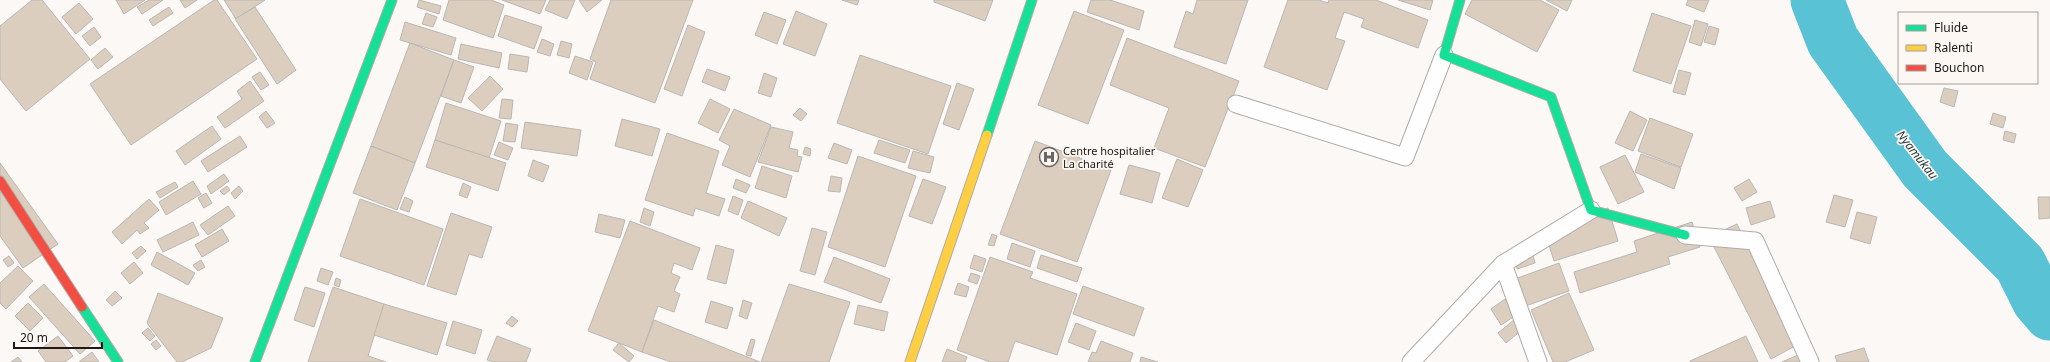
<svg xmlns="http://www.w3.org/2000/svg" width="2050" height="362" font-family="'Noto Sans',sans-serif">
  <rect width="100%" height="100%" fill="#fbf8f6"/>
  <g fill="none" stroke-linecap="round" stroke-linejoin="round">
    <!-- river -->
    <path stroke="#59c2d4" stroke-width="53" d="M1817,0L1833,41L1925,169L2020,264L2038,300L2050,314"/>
  </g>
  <!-- building -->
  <g fill="#dbcebe" stroke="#bab7b4">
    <path d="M32,0H42L90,59L26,111L0,79V26Z"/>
    <path d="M116,0H145L124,14Z"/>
    <path d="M149,0H163L142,14L137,7Z"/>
    <path d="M180,0H197L185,8Z"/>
    <path d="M214,0H217L257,59L131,145L90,84Z"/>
    <path d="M224,0H265L236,19Z"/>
    <path d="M419,0L441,6L439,14L417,7Z"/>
    <path d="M449,0H491L504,5L493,38L443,20Z"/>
    <path d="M502,0H546L540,14Z"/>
    <path d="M550,0H575L567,19L545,10Z"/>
    <path d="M579,0H602L587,12Z"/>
    <path d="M611,0H693L655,103L590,79L596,62L590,59Z"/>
    <path d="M842,0H859L857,5Z"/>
    <path d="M934,0H993L985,21L934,2Z"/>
    <path d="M1091,0H1110L1144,11L1139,30L1087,12Z"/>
    <path d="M1197,0H1248L1226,64L1174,47L1186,11L1193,14Z"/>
    <path d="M1288,0H1319L1328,3L1329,0H1376L1428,20L1418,48L1361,27L1364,19L1344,12L1335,38L1345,41L1327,90L1264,67Z"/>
    <path d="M1398,0H1433L1430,10Z"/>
    <path d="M1472,0H1540L1559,10L1537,52L1465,14Z"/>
    <path d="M1546,0H1572L1567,11Z"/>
    <path d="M1688,0H1709L1704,12L1686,5Z"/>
    <path d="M79,3L93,19L76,34L62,17Z"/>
    <path d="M169,7L173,13L153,26L149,20Z"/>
    <path d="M255,7L296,70L277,84L235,19Z"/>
    <path d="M796,11L827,24L815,56L783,44Z"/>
    <path d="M1074,11L1124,30L1088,124L1038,105Z"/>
    <path d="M764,12L786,20L777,44L755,35Z"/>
    <path d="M426,13L437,17L433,27L422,24Z"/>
    <path d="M1652,13L1691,26L1671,84L1633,71Z"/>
    <path d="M505,15L542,27L534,49L498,36Z"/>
    <path d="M1695,20L1708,24L1701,46L1689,42Z"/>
    <path d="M405,22L456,38L451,55L400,40Z"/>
    <path d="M688,25L705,32L682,96L664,89Z"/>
    <path d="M1709,26L1719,29L1715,45L1704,42Z"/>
    <path d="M94,27L101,37L90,46L82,36Z"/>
    <path d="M1127,38L1239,81L1205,167L1154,148L1169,108L1110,85Z"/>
    <path d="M542,39L554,44L550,56L537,52Z"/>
    <path d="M561,41L572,44L569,58L557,55Z"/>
    <path d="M410,43L454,60L415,163L371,146Z"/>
    <path d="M461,44L502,53L499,68L458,59Z"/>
    <path d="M105,48L113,57L98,69L91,60Z"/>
    <path d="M510,54L529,57L527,72L508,69Z"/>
    <path d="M860,55L951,86L928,154L837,123Z"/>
    <path d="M575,56L593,62L587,80L569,73Z"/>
    <path d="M454,60L474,67L461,103L441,96Z"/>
    <path d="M707,69L730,77L725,91L702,82Z"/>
    <path d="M1679,70L1691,73L1685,95L1673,92Z"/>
    <path d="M260,72L269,85L261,90L252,77Z"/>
    <path d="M764,73L777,78L771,97L758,93Z"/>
    <path d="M490,76L503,89L482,111L468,98Z"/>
    <path d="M250,81L264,101L225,128L217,117L242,99L237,91Z"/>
    <path d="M957,83L974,89L959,130L943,124Z"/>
    <path d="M1944,88L1958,91L1954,107L1940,102Z"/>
    <path d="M502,99L513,100L511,119L499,118Z"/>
    <path d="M710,99L730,109L718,133L698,123Z"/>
    <path d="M446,103L501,121L489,158L435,140Z"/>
    <path d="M800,108L807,114L801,121L793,115Z"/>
    <path d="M734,109L771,125L750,177L722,165L730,146L719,140Z"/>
    <path d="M266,111L275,123L267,128L259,117Z"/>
    <path d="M1630,111L1647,120L1633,151L1615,143Z"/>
    <path d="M1993,113L2006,117L2003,128L1990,124Z"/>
    <path d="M1650,118L1693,134L1681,167L1638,151Z"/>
    <path d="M622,119L660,129L652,156L615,146Z"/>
    <path d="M525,122L581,130L577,156L521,148Z"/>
    <path d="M506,123L518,125L515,142L503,141Z"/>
    <path d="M212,126L221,139L185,165L176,151Z"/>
    <path d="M771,127L793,132L789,148L798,150L797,156L802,157L798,172L758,162Z"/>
    <path d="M2005,131L2016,134L2014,143L2003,140Z"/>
    <path d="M667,133L719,151L706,193L725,199L719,216L695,208L693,216L645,200Z"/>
    <path d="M240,136L247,147L208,172L201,161Z"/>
    <path d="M435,140L506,163L498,191L426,167Z"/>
    <path d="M879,140L910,150L905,163L874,153Z"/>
    <path d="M1035,141L1111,170L1077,262L1000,234Z"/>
    <path d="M499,142L513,148L508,160L494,155Z"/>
    <path d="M834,143L852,150L847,164L828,158Z"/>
    <path d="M371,146L415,163L397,210L353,193Z"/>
    <path d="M805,147L811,149L810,156L803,154Z"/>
    <path d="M913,151L934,157L930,173L908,168Z"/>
    <path d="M1641,154L1681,168L1674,189L1635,172Z"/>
    <path d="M1625,155L1644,192L1618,204L1600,167Z"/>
    <path d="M858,156L916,176L885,267L828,247Z"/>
    <path d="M1177,159L1203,170L1188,207L1162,198Z"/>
    <path d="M533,160L549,166L543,182L528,176Z"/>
    <path d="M0,163L58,244L23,268L0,236Z"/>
    <path d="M1129,165L1160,173L1152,203L1120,194Z"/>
    <path d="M762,166L792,176L786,198L755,188Z"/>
    <path d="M224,174L229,181L211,194L207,186Z"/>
    <path d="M831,176L842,178L840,192L828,191Z"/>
    <path d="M736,179L750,185L746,193L733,188Z"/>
    <path d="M923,179L946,187L932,224L909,216Z"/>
    <path d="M1749,179L1757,192L1742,201L1734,188Z"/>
    <path d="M193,181L201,194L166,215L159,202Z"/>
    <path d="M175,182L178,187L160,198L156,192Z"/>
    <path d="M463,183L471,187L467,198L459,195Z"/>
    <path d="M227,186L230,190L224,195L220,191Z"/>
    <path d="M239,186L243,191L235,199L231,193Z"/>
    <path d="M206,193L212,203L204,208L198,198Z"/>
    <path d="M1834,195L1853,200L1845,227L1826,222Z"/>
    <path d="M733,196L743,200L738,215L728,211Z"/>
    <path d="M405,197L413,201L409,212L400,209Z"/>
    <path d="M2038,197H2050V218L2039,219Z"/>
    <path d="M149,199L159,210L144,223L149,228L140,234L137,230L122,244L112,232Z"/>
    <path d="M360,199L443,229L424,285L340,256Z"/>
    <path d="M748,201L787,218L779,236L741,218Z"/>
    <path d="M1770,201L1775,217L1751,225L1746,208Z"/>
    <path d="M228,206L235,216L208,235L200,225Z"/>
    <path d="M644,208L654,212L650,226L640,222Z"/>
    <path d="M1608,208L1618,241L1554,261L1544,229Z"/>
    <path d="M1857,212L1877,217L1870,244L1850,238Z"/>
    <path d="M451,213L492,227L482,258L469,254L456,295L427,286Z"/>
    <path d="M599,214L625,220L620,238L595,232Z"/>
    <path d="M630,221L700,248L692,270L674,263L671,273L680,277L674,291L680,294L674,312L658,306L642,352L588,331Z"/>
    <path d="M193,222L199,235L163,252L157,240Z"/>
    <path d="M1692,222L1700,247L1668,257L1670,264L1580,293L1574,272L1637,252L1634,241Z"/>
    <path d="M1737,224L1797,345L1771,359L1709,237Z"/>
    <path d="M812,228L827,232L815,275L800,271Z"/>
    <path d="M222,229L229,241L202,257L195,245Z"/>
    <path d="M992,234L997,236L994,246L988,245Z"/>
    <path d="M1012,243L1035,251L1030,267L1007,259Z"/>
    <path d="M1530,244L1535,263L1517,269L1512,249Z"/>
    <path d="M716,245L734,250L726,284L707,279Z"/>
    <path d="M141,246L146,251L137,259L132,253Z"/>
    <path d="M157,252L195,273L188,285L151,265Z"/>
    <path d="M974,255L986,259L982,272L970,268Z"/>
    <path d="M1041,255L1082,268L1077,282L1037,268Z"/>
    <path d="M9,256L14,263L8,267L3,260Z"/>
    <path d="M834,257L890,279L881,303L824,282Z"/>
    <path d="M990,257L1033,272L1030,278L1077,294L1057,355L1015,341L1008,362H990L957,350Z"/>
    <path d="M201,260L205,267L198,271L193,265Z"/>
    <path d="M134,262L143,273L130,284L121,273Z"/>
    <path d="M1559,263L1569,291L1525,306L1515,279Z"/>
    <path d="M18,266L33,281L6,309L0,303V283Z"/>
    <path d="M321,268L333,272L328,285L317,281Z"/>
    <path d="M971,273L980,276L977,284L968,281Z"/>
    <path d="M336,278L341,280L339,287L334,285Z"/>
    <path d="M958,283L969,287L966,297L954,294Z"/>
    <path d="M44,284L95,341L80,354L29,297Z"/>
    <path d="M789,284L850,302L829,362H761Z"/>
    <path d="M1083,286L1144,308L1134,336L1073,314Z"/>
    <path d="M305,287L325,293L314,327L294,320Z"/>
    <path d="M333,287L384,304L368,356L386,362H308Z"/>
    <path d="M115,291L122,298L112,306L106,300Z"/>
    <path d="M158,293L223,318L211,348L182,362H177L147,323Z"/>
    <path d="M1569,293L1594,350L1565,362H1553L1531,310Z"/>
    <path d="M1505,299L1515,316L1501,325L1491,309Z"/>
    <path d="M743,300L752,303L747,319L739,316Z"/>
    <path d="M711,301L733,308L727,329L705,322Z"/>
    <path d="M28,303L43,318L30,331L15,316Z"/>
    <path d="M384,304L447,323L437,355L374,335Z"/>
    <path d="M858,305L888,312L884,331L854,324Z"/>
    <path d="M512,316L518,321L512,327L506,323Z"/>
    <path d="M1515,319L1523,329L1506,343L1498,333Z"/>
    <path d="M654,320L760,362H671L642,352Z"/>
    <path d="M453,321L482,330L475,354L446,345Z"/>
    <path d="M1076,323L1096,331L1089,350L1068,342Z"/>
    <path d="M148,328L155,336L150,341L142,333Z"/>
    <path d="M58,336L73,356L65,362H46L38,351Z"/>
    <path d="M497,336L531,349L526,362H494L487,360Z"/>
    <path d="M1746,336L1758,362H1690V361Z"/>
    <path d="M751,339L755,340L751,356L746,355Z"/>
    <path d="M156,340L161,346L156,350L151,344Z"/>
    <path d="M1101,341L1133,353L1130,362H1088L1092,352L1096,353Z"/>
    <path d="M619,343L634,356L629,362L613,350Z"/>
    <path d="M1864,348L1869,362H1837L1835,356Z"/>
    <path d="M947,349L967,357L965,362H942Z"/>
    <path d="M92,352L99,362H79Z"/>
    <path d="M1798,355L1801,362H1782Z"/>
    <path d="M18,357L22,362H11Z"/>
    <path d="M1141,357L1158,362H1140Z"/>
  </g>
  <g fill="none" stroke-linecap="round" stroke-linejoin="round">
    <!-- lane casing -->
    <g stroke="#b0acaa" stroke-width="19">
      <g id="lane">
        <path d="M1236,104L1405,157L1444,55"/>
        <path d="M1685,235L1755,241L1810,362"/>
        <path d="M1503,264L1538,362"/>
        <path d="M1411,362L1503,264L1591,210"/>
      </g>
    </g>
    <!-- fast casing -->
    <g stroke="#b0acaa" stroke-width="11">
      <g id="fast">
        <path d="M1460,0L1444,55L1551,97L1591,210L1685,235"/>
        <path d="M987,135L1032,0"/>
        <path d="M82,307L118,362"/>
        <path d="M255,362L392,0"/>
      </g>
    </g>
    <!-- slow casing -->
    <g stroke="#b0acaa" stroke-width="11">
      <path id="slow" d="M910,362L987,135"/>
    </g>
    <!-- jam casing -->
    <g stroke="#b0acaa" stroke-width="11">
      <path id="jam" d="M0,181L82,307"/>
    </g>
    <!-- lane -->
    <use href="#lane" stroke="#fefefe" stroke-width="17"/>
    <!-- fast -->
    <use href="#fast" stroke="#16e098" stroke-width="9"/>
    <!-- slow -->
    <use href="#slow" stroke="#ffcf43" stroke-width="9"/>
    <!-- jam -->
    <use href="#jam" stroke="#f24e42" stroke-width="9"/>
  </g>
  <!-- icons -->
  <defs>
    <g id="hospital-ring" transform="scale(1)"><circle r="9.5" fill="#fdf7f4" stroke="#6b6664" stroke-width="1.5"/><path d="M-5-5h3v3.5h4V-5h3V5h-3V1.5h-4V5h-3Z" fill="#6b6664"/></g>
  </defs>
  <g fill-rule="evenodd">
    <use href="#hospital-ring" x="1049" y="157"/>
  </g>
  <g text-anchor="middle" stroke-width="3.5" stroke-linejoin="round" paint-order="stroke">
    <!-- poi labels -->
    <g font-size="11" fill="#1e1816" stroke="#fdf7f4" text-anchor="start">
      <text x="1063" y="155">Centre hospitalier<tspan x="1063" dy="13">La charité</tspan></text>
    </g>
    <!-- water labels -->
    <g font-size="12" font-style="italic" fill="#20363b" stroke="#fdf7f4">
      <text transform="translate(1917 155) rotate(52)" y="4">Nyamukau</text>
    </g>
  </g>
  <!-- legend -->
  <rect x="1898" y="12" width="140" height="72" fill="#fdf7f4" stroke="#a49e9b"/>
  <rect x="1906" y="25" width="20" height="6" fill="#16e098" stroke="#a49e9b"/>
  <text x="1934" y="32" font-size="12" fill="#1e1816">Fluide</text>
  <rect x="1906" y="45" width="20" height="6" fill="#ffcf43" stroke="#a49e9b"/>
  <text x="1934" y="52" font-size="12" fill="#1e1816">Ralenti</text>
  <rect x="1906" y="65" width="20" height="6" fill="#f24e42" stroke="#a49e9b"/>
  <text x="1934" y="72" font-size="12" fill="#1e1816">Bouchon</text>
  <!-- scale -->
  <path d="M14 342v6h88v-6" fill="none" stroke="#1e1816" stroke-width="2"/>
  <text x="20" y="342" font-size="12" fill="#1e1816" stroke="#fdf7f4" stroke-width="3" paint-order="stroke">20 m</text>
</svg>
